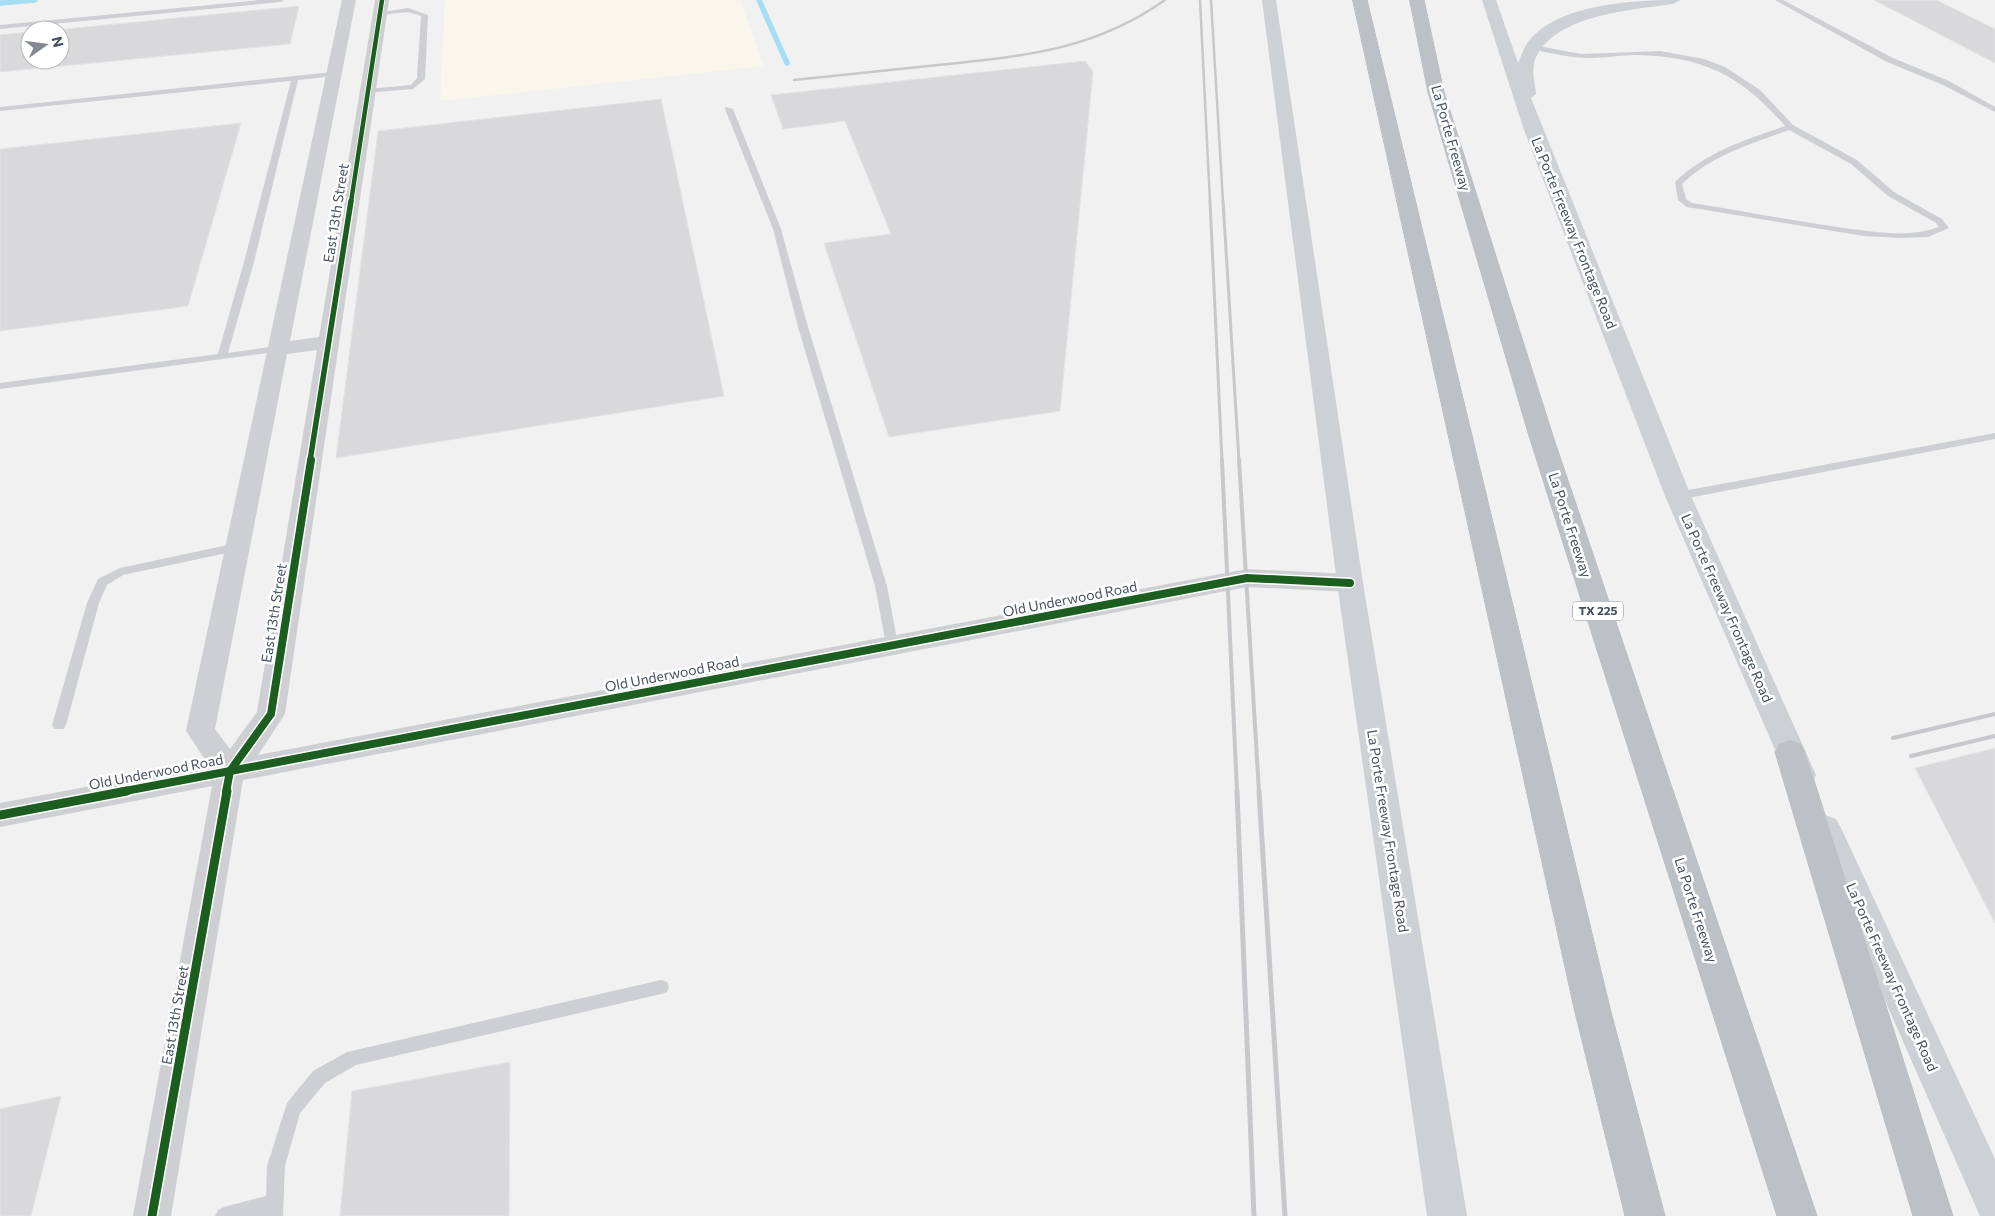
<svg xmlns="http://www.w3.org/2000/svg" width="1995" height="1216" font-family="Commissioner,sans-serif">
  <rect width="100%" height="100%" fill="#f2f1f1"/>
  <!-- commercial -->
  <path fill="#f9f6ec" d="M445,0H740L764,66L440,101Z"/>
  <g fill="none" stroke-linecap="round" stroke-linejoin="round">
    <!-- stream -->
    <g stroke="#a4ddf4" stroke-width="5.5">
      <path d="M759,0L787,63"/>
      <path d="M0,3L35,0"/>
    </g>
  </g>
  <!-- building -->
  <g fill="#d9d9db" stroke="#e3e3e4">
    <path d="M1874,0H1936L1995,29V63Z"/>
    <path d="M299,6L290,44L0,72V35L30,32V60H60V30H55Z"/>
    <path d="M1085,61L1093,72L1060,411L889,437L824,243L891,234L845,121L783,129L771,95Z"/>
    <path d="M661,99L724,396L336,458L378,131Z"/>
    <path d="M241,123L188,306L0,331V149Z"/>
    <path d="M1995,748V923L1915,768Z"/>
    <path d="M510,1062L509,1216H340L352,1091Z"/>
    <path d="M61,1096L31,1216H0V1109Z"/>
  </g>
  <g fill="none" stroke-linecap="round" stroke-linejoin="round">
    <!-- motorway casing -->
    <g stroke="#b5b9c1" stroke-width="1">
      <g id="motorway">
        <path d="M1353,0H1367L1610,1008L1665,1216H1625L1574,1008Z"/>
        <path d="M1410,0H1424L1444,92L1553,436L1817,1216H1777L1529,436L1428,92Z"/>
        <path d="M1790,740L1801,744L1805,752L1953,1216H1913L1775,752L1779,744Z"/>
      </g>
    </g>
    <!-- service -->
    <g fill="#cdcfd2" fill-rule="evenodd">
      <path d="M260,0H284L281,2L0,29V25Z"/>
      <path d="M1775,0H1783L1893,58L1949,81L1995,107V112L1943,85L1887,62Z"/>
      <path d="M408,8L428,15L425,79L413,89L365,93V89H368L411,85L417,78L421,16L408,12L380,15L377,13Z"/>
      <path d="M1533,45L1581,54L1660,51L1704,59L1725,67L1760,90L1793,125L1857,160L1894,192L1942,219L1949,228L1928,237L1900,238L1864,236L1687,207L1678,200L1675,182C1706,152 1745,140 1785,126C1742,76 1703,56 1636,55C1621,55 1606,58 1591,58C1570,58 1550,53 1530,49L1529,47ZM1789,130L1851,164L1888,196L1936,223L1939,227C1910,238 1875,232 1844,228C1793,221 1743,211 1692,203L1686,199L1682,184C1712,155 1751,144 1789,130Z"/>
      <path d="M333,72L337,74L336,76L298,80L254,262L228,353L278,346L283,349L282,351L0,389V383L218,354L244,262L291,81L0,111V107Z"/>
      <path d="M726,107L733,109L781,229L808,327L887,586L898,645L897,648L892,650L886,645L875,586L798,327L773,229L725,109Z"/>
      <path d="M1995,433V439L1678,500L1672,496L1678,492Z"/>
      <path d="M237,543L243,547L241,550L123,575L107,585L99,603L66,725L64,729H54L52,725L87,603L98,579L120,568Z"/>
      <path d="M661,980L667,982L669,987L667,992L661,994L356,1065L325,1083L300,1113L285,1166L283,1216H215L218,1210L224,1207L266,1196L267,1166L287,1103L313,1071L347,1052Z"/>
    </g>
    <!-- minor -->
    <path fill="#cdcfd2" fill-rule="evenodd" d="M342,0H356L290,341L319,337L375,0H389L285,714L258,755L1247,569L1350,574L1359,577L1363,583L1359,589L1350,592L1247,587L243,780L171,1216H133L212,786L0,827V803L208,764L186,731ZM317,350L257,712L230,749L215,729L287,354Z"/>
    <!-- secondary -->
    <g fill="#cdd0d4" fill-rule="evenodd">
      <path d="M1262,0H1276L1363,583L1467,1216H1427L1337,583Z"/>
      <path d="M1482,0H1496L1518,63C1521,57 1523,50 1526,45C1554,3 1635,0 1680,0L1673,4C1631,10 1549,15 1534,63C1532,73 1535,84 1536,94L1531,98L1691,496L1816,775L1812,784L1801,787L1790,784L1786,775L1665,496L1524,130Z"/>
      <path d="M1825,815L1836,819L1841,828L1995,1159V1216H1980L1809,828L1814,819Z"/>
    </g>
    <!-- motorway -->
    <use href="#motorway" fill="#bcc1c8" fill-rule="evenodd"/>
    <!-- rail-far3 -->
    <g stroke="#c6c8cb" stroke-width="2.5">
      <path d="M1200,0L1210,202"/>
      <path d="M1211,0L1223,202"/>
      <path d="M794,80C842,75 890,70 938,65C1023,56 1093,51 1165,0"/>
    </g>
    <!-- rail-far2 -->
    <g stroke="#c6c8cb" stroke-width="3">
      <path d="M1210,201L1222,461"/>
      <path d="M1223,201L1239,461"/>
    </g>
    <!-- rail-far1 -->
    <g stroke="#c6c8cb" stroke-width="4">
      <path d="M1222,460L1237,792"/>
      <path d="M1239,460L1259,792"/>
      <path d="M1893,738L1995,714"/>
      <path d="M1911,756L1995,736"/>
    </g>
    <!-- rail -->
    <g stroke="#c6c8cb" stroke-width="5">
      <path d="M1237,791L1254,1216"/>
      <path d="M1259,791L1285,1216"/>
    </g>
    <!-- cycleway-far3 casing -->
    <g stroke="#fff" stroke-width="6">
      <path id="cycleway-far3" d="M351,202L382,0"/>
    </g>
    <!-- cycleway-far2 casing -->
    <g stroke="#fff" stroke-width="8">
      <path id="cycleway-far2" d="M310,461L351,201"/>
    </g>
    <!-- cycleway-far1 casing -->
    <g stroke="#fff" stroke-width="11">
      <g id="cycleway-far1">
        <path d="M120,792L1247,578L1350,583"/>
        <path d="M226,792L230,771L271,714L311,460"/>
      </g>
    </g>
    <!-- cycleway casing -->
    <g stroke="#fff" stroke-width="12">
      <g id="cycleway">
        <path d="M0,815L127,791"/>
        <path d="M152,1216L227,791"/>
      </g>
    </g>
    <!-- cycleway-far3 -->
    <use href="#cycleway-far3" stroke="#1b5e20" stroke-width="4.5"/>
    <!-- cycleway-far2 -->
    <use href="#cycleway-far2" stroke="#1b5e20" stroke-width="5.5"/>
    <!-- cycleway-far1 -->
    <use href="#cycleway-far1" stroke="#1b5e20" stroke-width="8"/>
    <!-- cycleway -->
    <use href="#cycleway" stroke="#1b5e20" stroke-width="9"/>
  </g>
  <g text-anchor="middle" stroke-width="5" stroke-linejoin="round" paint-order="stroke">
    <!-- shield labels -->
    <rect fill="#fff" stroke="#7d8590" stroke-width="1" x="1573" y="601.5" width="50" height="19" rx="4"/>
    <g font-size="12" font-weight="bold" fill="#455160">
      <text x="1598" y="615">TX 225</text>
    </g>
    <!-- street labels -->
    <g font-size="14" fill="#455160" stroke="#fff">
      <text transform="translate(1451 138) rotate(74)" y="5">La Porte Freeway</text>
      <text transform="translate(336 213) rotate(-81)" y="5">East 13th Street</text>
      <text transform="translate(1574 233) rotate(68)" y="5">La Porte Freeway Frontage Road</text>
      <text transform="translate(1570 525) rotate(72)" y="5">La Porte Freeway</text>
      <text transform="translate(1070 599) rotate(-11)" y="5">Old Underwood Road</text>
      <text transform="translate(1727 608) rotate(66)" y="5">La Porte Freeway Frontage Road</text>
      <text transform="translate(274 613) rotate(-81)" y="5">East 13th Street</text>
      <text transform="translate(672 674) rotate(-11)" y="5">Old Underwood Road</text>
      <text transform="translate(156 772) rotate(-11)" y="5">Old Underwood Road</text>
      <text transform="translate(1388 831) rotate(81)" y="5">La Porte Freeway Frontage Road</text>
      <text transform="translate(1696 910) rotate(72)" y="5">La Porte Freeway</text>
      <text transform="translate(1892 977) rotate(66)" y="5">La Porte Freeway Frontage Road</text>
      <text transform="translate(175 1015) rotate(-80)" y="5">East 13th Street</text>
    </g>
  </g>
  <!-- north arrow -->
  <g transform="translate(45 45) rotate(76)"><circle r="24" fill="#ffffff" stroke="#b5b9bf"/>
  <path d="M0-4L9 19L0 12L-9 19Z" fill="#828993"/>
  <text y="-8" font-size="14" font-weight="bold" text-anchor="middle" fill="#455160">N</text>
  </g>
</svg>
